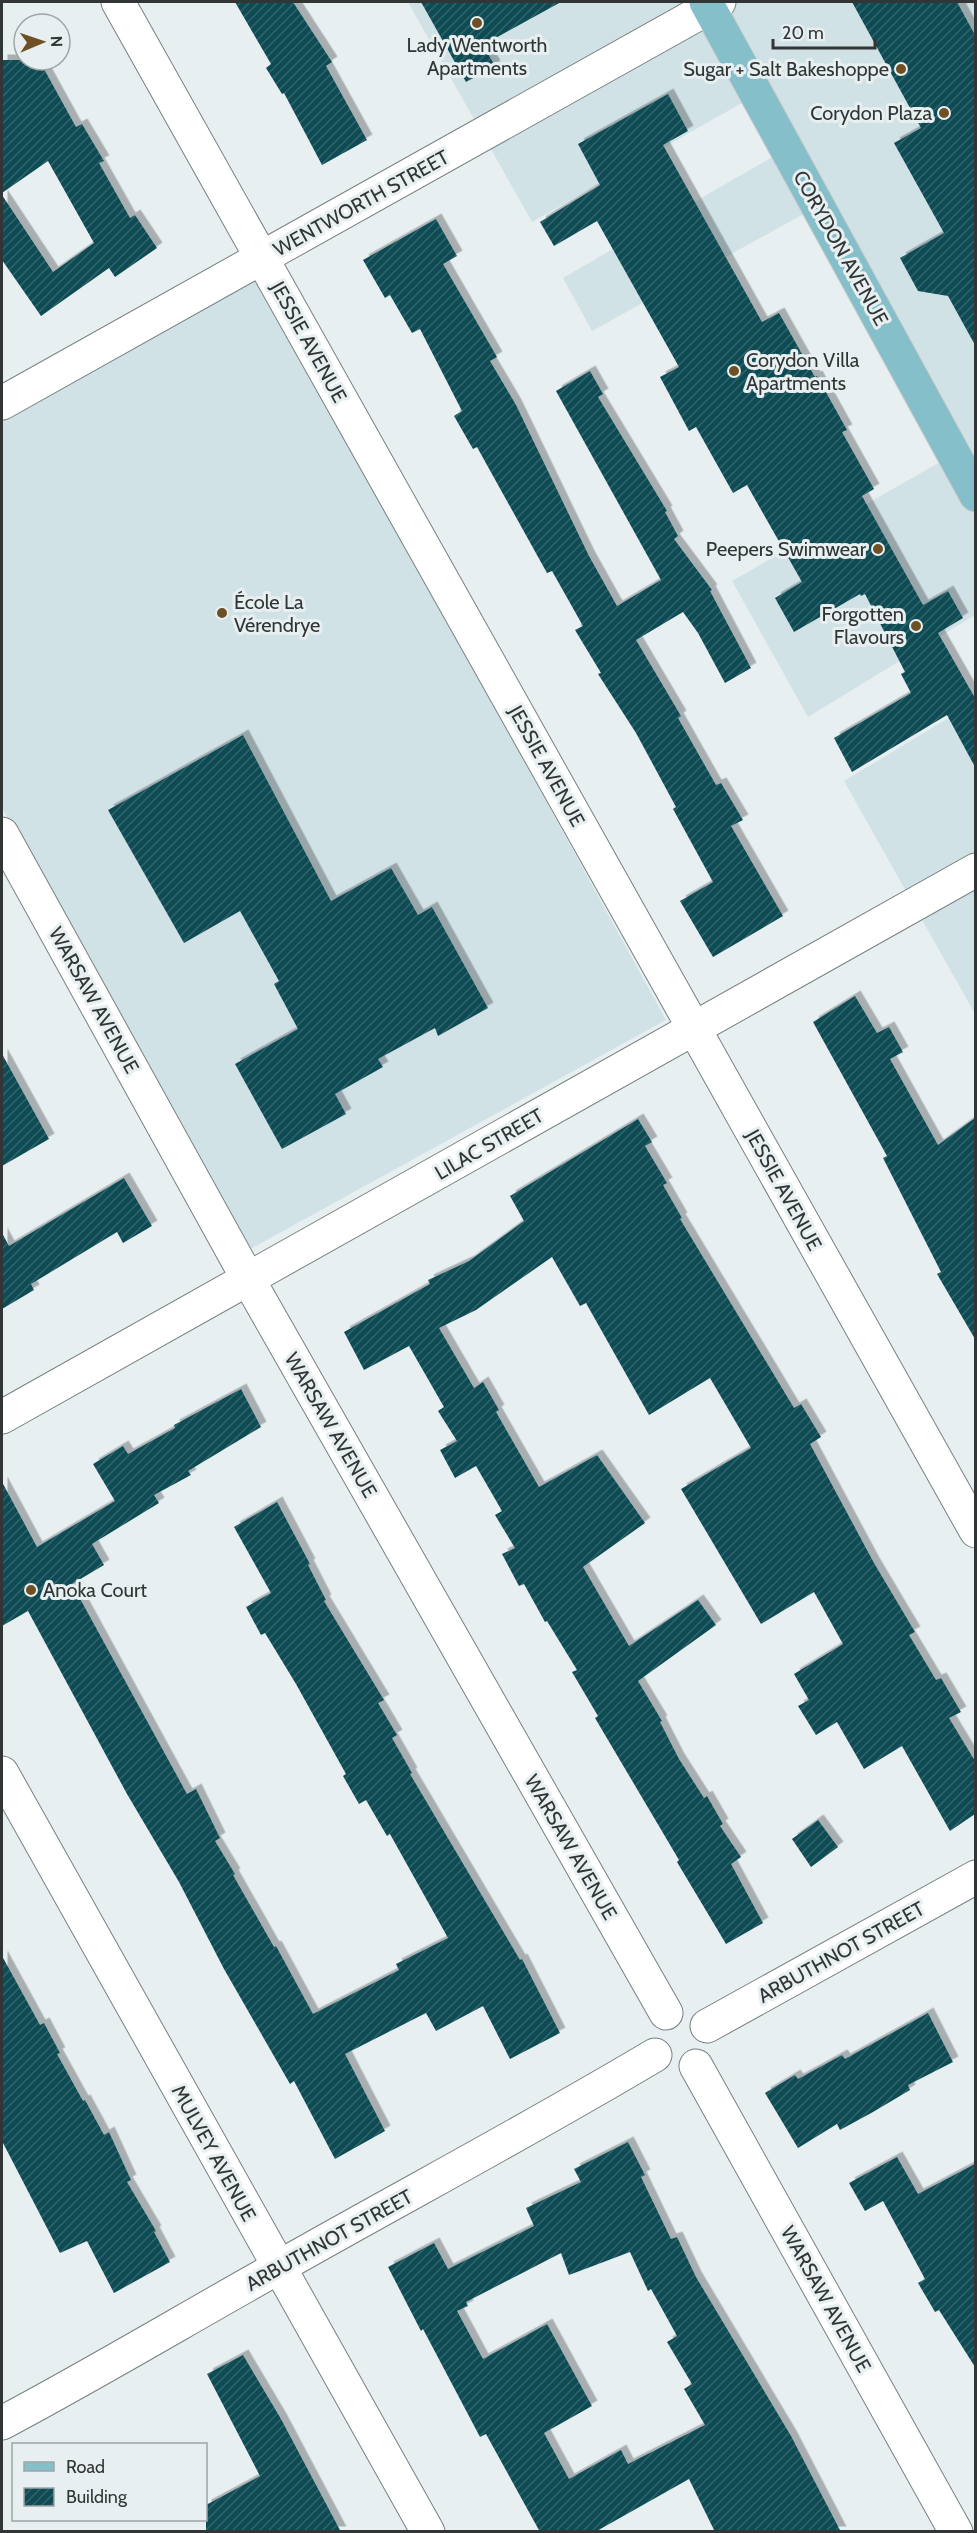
<svg xmlns="http://www.w3.org/2000/svg" width="977" height="2533" font-family="Cabin,sans-serif">
  <defs>
    <pattern id="building-hatch" width="6" height="6" patternUnits="userSpaceOnUse" patternTransform="scale(1.5)"><rect width="6" height="6" fill="#104b55"/><path d="M-1 1l2-2M0 6l6-6M5 7l2-2" fill="none" stroke="#34636b"/></pattern>
    <filter id="shadow"><feDropShadow dx="5.5" dy="-5.5" stdDeviation="0" flood-color="#0004"/></filter>
  </defs>
  <rect width="100%" height="100%" fill="#e7eff1"/>
  <!-- built -->
  <g fill="#d1e2e6">
    <path d="M408,2H975V615L808,717L732,581L954,454L818,206L592,331L563,278L786,149L756,95L532,222Z"/>
    <path d="M258,276L666,1020L245,1252L2,808V417Z"/>
    <path d="M975,702V1014L844,781Z"/>
  </g>
  <!-- building -->
  <g fill="url(#building-hatch)" fill-rule="evenodd" filter="url(#shadow)">
    <path d="M235,2H293L332,62L326,66L367,140L322,165L284,93L282,94L266,68L271,64Z"/>
    <path d="M421,2H561L483,45L495,66L466,82Z"/>
    <path d="M852,2H957L975,35V345L948,296L918,291L900,258L944,233L894,143L921,128Z"/>
    <path d="M2,60H39L76,127L82,124L104,161L99,163L130,218L135,215L157,248L115,277L109,268L41,316L2,260V195L53,272L94,243L48,161L2,193Z"/>
    <path d="M668,94L688,131L663,145L762,322L779,313L815,377L817,376L847,430L842,432L874,489L862,496L923,605L948,591L963,618L938,633L975,698V767L947,715L852,772L834,738L911,693L901,674L905,672L865,594L861,596L860,594L794,632L775,598L802,582L747,485L733,493L696,427L689,431L660,377L679,367L597,221L554,246L540,222L600,185L578,144Z"/>
    <path d="M436,219L457,256L443,264L497,357L490,361L516,405L589,556L617,606L661,580L556,391L590,371L603,394L598,397L667,511L665,512L678,536L674,539L712,590L710,591L751,668L725,683L698,633L683,612L636,640L681,716L678,718L716,785L721,783L743,820L731,826L783,916L713,957L680,901L713,882L673,809L676,807L636,733L598,674L601,673L575,630L583,626L552,571L547,573L477,447L473,449L454,416L462,411L420,329L412,333L390,295L385,298L363,260Z"/>
    <path d="M243,735L331,901L391,868L418,915L432,907L488,1008L438,1036L435,1028L378,1059L383,1067L335,1094L346,1114L282,1149L235,1064L298,1029L274,984L279,981L240,911L184,943L108,810Z"/>
    <path d="M855,996L877,1033L889,1027L903,1052L890,1059L938,1145L975,1118V1339L937,1274L941,1272L883,1158L887,1156L813,1022Z"/>
    <path d="M2,1054L49,1139L2,1166Z"/>
    <path d="M638,1119L652,1142L645,1146L667,1183L663,1185L682,1218L680,1219L794,1408L801,1404L821,1437L810,1444L874,1563L915,1632L909,1635L936,1680L941,1678L961,1712L949,1718L975,1761V1814L950,1831L902,1746L864,1769L837,1722L816,1735L798,1706L809,1700L794,1674L843,1644L814,1592L761,1624L681,1489L751,1448L710,1378L649,1415L586,1303L580,1306L552,1257L476,1310L439,1328L474,1388L483,1382L499,1410L496,1412L539,1487L597,1455L645,1523L583,1567L629,1646L698,1600L716,1625L638,1681L662,1721L660,1722L679,1759L704,1798L707,1796L723,1824L720,1826L741,1857L731,1864L763,1923L726,1944L677,1862L679,1860L595,1718L598,1716L572,1672L577,1670L547,1621L545,1622L524,1584L519,1586L502,1554L515,1548L495,1515L502,1511L476,1466L455,1478L440,1450L457,1441L438,1411L444,1407L409,1346L364,1370L344,1332L430,1284L428,1280L469,1261L524,1221L510,1196Z"/>
    <path d="M124,1178L152,1226L123,1243L117,1232L31,1284L34,1290L2,1309V1233L9,1246Z"/>
    <path d="M241,1389L261,1427L188,1471L191,1475L154,1495L159,1503L92,1544L104,1565L72,1584L187,1794L196,1789L220,1838L215,1841L235,1874L233,1875L274,1947L276,1946L313,2014L399,1970L396,1964L448,1938L390,1834L387,1836L366,1800L359,1804L343,1776L346,1774L296,1684L265,1633L261,1635L246,1607L271,1593L234,1527L277,1502L310,1564L308,1565L326,1600L324,1601L384,1700L378,1703L397,1735L392,1738L412,1773L410,1774L520,1960L522,1959L560,2033L510,2059L483,2006L436,2031L426,2013L345,2054L385,2131L335,2159L294,2081L290,2084L224,1969L179,1882L127,1794L28,1611L2,1626V1482L37,1547L115,1501L93,1464L123,1446L128,1454L175,1428L174,1425Z"/>
    <path d="M818,1820L838,1847L811,1867L792,1839Z"/>
    <path d="M2,1956L40,2025L44,2023L60,2053L57,2054L83,2101L85,2100L104,2135L109,2132L131,2180L127,2182L156,2231L154,2232L170,2262L114,2293L87,2241L60,2253L2,2141Z"/>
    <path d="M928,2013L953,2062L908,2085L910,2090L873,2112L840,2130L837,2124L798,2148L765,2093L795,2075L798,2079L842,2055L845,2059Z"/>
    <path d="M628,2142L645,2175L641,2177L671,2239L677,2237L696,2277L791,2436L841,2532H715L689,2479L595,2532H540L486,2434L480,2437L423,2329L421,2331L388,2267L434,2243L448,2269L534,2226L526,2208L581,2182L574,2169ZM630,2252L648,2291L651,2289L677,2336L667,2342L692,2384L684,2389L705,2425L628,2464L621,2450L569,2479L544,2433L592,2406L547,2324L483,2359L457,2311L468,2306L466,2302L561,2253L569,2275Z"/>
    <path d="M897,2157L918,2194L975,2164V2367L939,2310L935,2312L918,2283L925,2279L883,2201L865,2211L849,2183Z"/>
    <path d="M243,2355L281,2419L341,2532H206V2505L260,2476L207,2374Z"/>
  </g>
  <g fill="none" stroke-linecap="round" stroke-linejoin="round">
    <!-- minor casing -->
    <g stroke="#788081" stroke-width="35">
      <g id="minor">
        <path d="M118,2L976,1531"/>
        <path d="M2,403L719,2"/>
        <path d="M2,834L248,1279L666,2013"/>
        <path d="M2,1417L976,870"/>
        <path d="M2,1773L428,2532"/>
        <path d="M707,2026L976,1877"/>
        <path d="M696,2066L956,2532"/>
        <path d="M2,2423C96,2373 186,2319 279,2267C404,2196 531,2129 655,2055"/>
      </g>
    </g>
    <!-- major casing -->
    <g stroke="#cacacb" stroke-width="35">
      <path id="major" d="M706,2L976,495"/>
    </g>
    <!-- minor -->
    <use href="#minor" stroke="#fff" stroke-width="33"/>
    <!-- major -->
    <use href="#major" stroke="#85bfca" stroke-width="33"/>
  </g>
  <!-- markers -->
  <g fill="#6e5024" stroke="#e7eff1" stroke-width="2">
    <circle cx="477" cy="23" r="6"/>
    <circle cx="901" cy="69" r="6"/>
    <circle cx="944" cy="113" r="6"/>
    <circle cx="734" cy="371" r="6"/>
    <circle cx="878" cy="549" r="6"/>
    <circle cx="222" cy="613" r="6"/>
    <circle cx="916" cy="626" r="6"/>
    <circle cx="31" cy="1590" r="6"/>
  </g>
  <g text-anchor="middle" stroke-width="6" stroke-linejoin="round" paint-order="stroke">
    <!-- poi labels -->
    <g font-size="20" fill="#323536" stroke="#e7eff1" text-anchor="end">
      <text x="477" y="52" text-anchor="middle">Lady Wentworth<tspan x="477" dy="23">Apartments</tspan></text>
      <text x="889" y="76">Sugar + Salt Bakeshoppe</text>
      <text x="932" y="120">Corydon Plaza</text>
      <text x="746" y="367" text-anchor="start">Corydon Villa<tspan x="746" dy="23">Apartments</tspan></text>
      <text x="866" y="556">Peepers Swimwear</text>
      <text x="234" y="609" text-anchor="start">École La<tspan x="234" dy="23">Vérendrye</tspan></text>
      <text x="904" y="621">Forgotten<tspan x="904" dy="23">Flavours</tspan></text>
      <text x="43" y="1597" text-anchor="start">Anoka Court</text>
    </g>
    <!-- street labels -->
    <g font-size="20" fill="#323536" stroke="#e7eff1">
      <text transform="translate(361 203) rotate(-29)" y="7">WENTWORTH STREET</text>
      <text transform="translate(841 248) rotate(61)" y="7">CORYDON AVENUE</text>
      <text transform="translate(309 342) rotate(61)" y="7">JESSIE AVENUE</text>
      <text transform="translate(547 766) rotate(61)" y="7">JESSIE AVENUE</text>
      <text transform="translate(94 1000) rotate(61)" y="7">WARSAW AVENUE</text>
      <text transform="translate(489 1144) rotate(-30)" y="7">LILAC STREET</text>
      <text transform="translate(784 1190) rotate(61)" y="7">JESSIE AVENUE</text>
      <text transform="translate(331 1425) rotate(60)" y="7">WARSAW AVENUE</text>
      <text transform="translate(571 1847) rotate(60)" y="7">WARSAW AVENUE</text>
      <text transform="translate(841 1952) rotate(-29)" y="7">ARBUTHNOT STREET</text>
      <text transform="translate(214 2153) rotate(61)" y="7">MULVEY AVENUE</text>
      <text transform="translate(329 2240) rotate(-29)" y="7">ARBUTHNOT STREET</text>
      <text transform="translate(826 2299) rotate(61)" y="7">WARSAW AVENUE</text>
    </g>
  </g>
  <!-- border -->
  <rect width="977" height="2533" fill="none" stroke="#323536" stroke-width="6"/>
  <!-- legend -->
  <rect x="12" y="2443" width="195" height="78" fill="#e7eff1" stroke="#9fa5a6" stroke-width="1.5"/>
  <rect x="24" y="2462" width="30" height="9" fill="#85bfca" stroke="#9fa5a6" stroke-width="1.5"/>
  <text x="66" y="2473" font-size="18" fill="#323536">Road</text>
  <rect x="24" y="2488" width="30" height="18" fill="url(#building-hatch)" stroke="#9fa5a6" stroke-width="1.5"/>
  <text x="66" y="2503" font-size="18" fill="#323536">Building</text>
  <!-- north arrow -->
  <g transform="translate(42 42) rotate(88)"><circle r="28" fill="#e7eff1" stroke="#9fa5a6" stroke-width="1.5"/>
  <path d="M0-4.5L10 22L0 15L-10 22Z" fill="#6e5024"/>
  <text y="-9" font-size="16" font-weight="bold" text-anchor="middle" fill="#323536">N</text>
  </g>
  <!-- scale -->
  <path d="M773 39v9h102v-9" fill="none" stroke="#323536" stroke-width="3"/>
  <text x="782" y="39" font-size="18" fill="#323536" stroke="#e7eff1" stroke-width="4.5" paint-order="stroke">20 m</text>
</svg>
